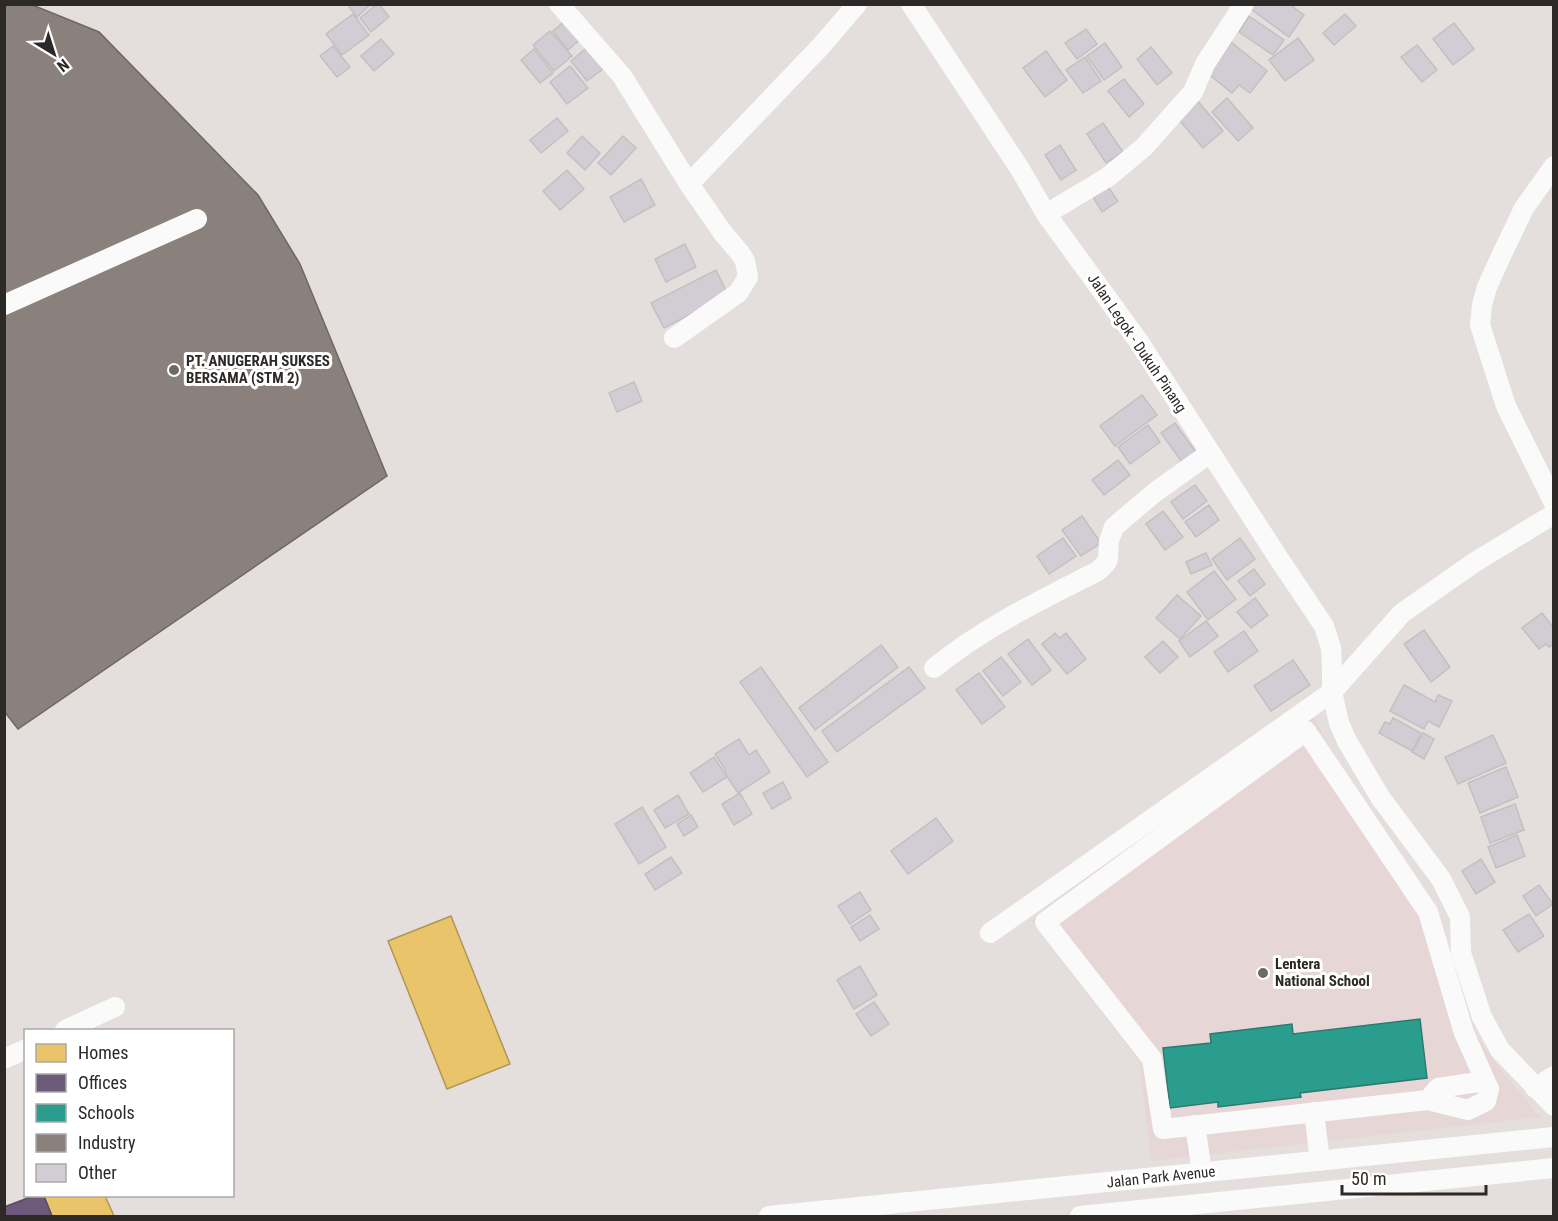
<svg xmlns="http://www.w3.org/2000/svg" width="1558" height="1221" font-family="'Roboto Condensed',sans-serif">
  <rect width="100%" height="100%" fill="#e4dfdc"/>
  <!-- education -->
  <path fill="#e7d6d6" d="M1311,711L1353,793L1412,875L1470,1026L1494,1061L1540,1117L1151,1161L1140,1062L1031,920L1191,798Z"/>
  <!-- homes -->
  <g fill="#e9c46a" stroke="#b09656" stroke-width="1.5">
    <path d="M451,916L510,1064L447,1089L388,941Z"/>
    <path d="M44,1196H105L114,1216H52Z"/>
  </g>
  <!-- offices -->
  <path fill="#6d597a" stroke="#5a4b61" stroke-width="1.5" d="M33,1196H44L52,1216H4V1207Z"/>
  <!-- schools -->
  <path fill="#2a9d8f" stroke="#2b7a70" stroke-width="1.5" d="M1420,1019L1427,1078L1300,1093L1301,1097L1218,1107V1102L1170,1108L1163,1048L1211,1043L1210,1034L1292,1024L1293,1034Z"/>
  <!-- industry -->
  <path fill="#8a817c" stroke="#6e6762" stroke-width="1.5" d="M4,4H30L99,32L258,195L300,264L387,476L18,729L4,711Z"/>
  <!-- building -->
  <g fill="#d2cdd4" stroke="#c2c0c0" stroke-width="1.5">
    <path d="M347,4H371L357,17Z"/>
    <path d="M377,4H379L389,17L371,32L360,18Z"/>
    <path d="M1255,4H1289L1304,15L1289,37L1251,9Z"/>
    <path d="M353,14L369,35L342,55L326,34Z"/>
    <path d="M1345,14L1356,26L1334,45L1323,33Z"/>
    <path d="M1249,16L1284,40L1273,55L1239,32Z"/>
    <path d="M567,19L583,37L568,50L553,31Z"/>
    <path d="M1454,23L1474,49L1453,65L1433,39Z"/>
    <path d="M1086,29L1097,44L1077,59L1065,43Z"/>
    <path d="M550,31L572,56L554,71L533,45Z"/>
    <path d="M1298,38L1314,60L1285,81L1269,60Z"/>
    <path d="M381,39L394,54L374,71L361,56Z"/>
    <path d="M1231,42L1267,71L1250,93L1239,85L1232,93L1206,72Z"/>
    <path d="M1105,43L1122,67L1104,80L1087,56Z"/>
    <path d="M591,44L608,65L587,81L571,61Z"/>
    <path d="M1417,45L1437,70L1422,82L1401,57Z"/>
    <path d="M333,46L350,67L337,77L320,56Z"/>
    <path d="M1151,47L1172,73L1157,85L1137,59Z"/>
    <path d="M534,49L553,73L540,83L521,60Z"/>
    <path d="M1046,51L1067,80L1045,97L1023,68Z"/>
    <path d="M1085,57L1101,81L1083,93L1066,70Z"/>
    <path d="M570,66L588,88L567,104L550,82Z"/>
    <path d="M1124,79L1144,104L1129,117L1108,91Z"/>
    <path d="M1227,98L1253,128L1238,141L1212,112Z"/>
    <path d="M1196,99L1223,131L1203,148L1176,116Z"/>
    <path d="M557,118L568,131L541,153L530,140Z"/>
    <path d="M1103,123L1123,152L1106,163L1087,134Z"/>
    <path d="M582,136L600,153L585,170L567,153Z"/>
    <path d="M623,136L636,148L611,175L598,163Z"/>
    <path d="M1060,145L1076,170L1061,180L1045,155Z"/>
    <path d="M567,170L584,189L560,210L543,191Z"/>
    <path d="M641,179L655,205L624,222L610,197Z"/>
    <path d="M1108,187L1118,201L1102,212L1093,197Z"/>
    <path d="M685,244L696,267L666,282L655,259Z"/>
    <path d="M716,270L728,295L664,328L651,303Z"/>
    <path d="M634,382L642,401L617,412L609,393Z"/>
    <path d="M1142,395L1157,415L1115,446L1100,426Z"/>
    <path d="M1175,423L1196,452L1182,462L1161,433Z"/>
    <path d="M1148,425L1160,442L1130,464L1118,447Z"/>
    <path d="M1118,460L1130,475L1104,495L1092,480Z"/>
    <path d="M1195,485L1207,501L1183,519L1171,502Z"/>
    <path d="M1209,505L1219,520L1196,537L1185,522Z"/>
    <path d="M1163,511L1183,537L1165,550L1146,524Z"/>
    <path d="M1082,516L1101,543L1081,556L1062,530Z"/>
    <path d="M1063,538L1076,556L1049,574L1037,556Z"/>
    <path d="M1240,538L1255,559L1227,580L1212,559Z"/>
    <path d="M1206,553L1212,565L1191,574L1186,562Z"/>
    <path d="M1254,569L1265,584L1250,596L1238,581Z"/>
    <path d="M1214,571L1236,599L1208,620L1187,592Z"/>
    <path d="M1177,595L1201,616L1180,639L1156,618Z"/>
    <path d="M1255,598L1268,615L1251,628L1237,612Z"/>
    <path d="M1542,613L1554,628V644L1549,647L1546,644L1539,649L1522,628Z"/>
    <path d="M1206,621L1218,636L1190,657L1179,641Z"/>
    <path d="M1424,630L1450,667L1431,682L1404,644Z"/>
    <path d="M1244,631L1258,651L1228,672L1214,652Z"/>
    <path d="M1055,633L1059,638L1066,633L1086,659L1067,674L1042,644Z"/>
    <path d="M1028,639L1051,670L1032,685L1008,654Z"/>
    <path d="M1163,641L1178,657L1160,673L1145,657Z"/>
    <path d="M881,645L898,667L815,730L799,708Z"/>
    <path d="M1001,657L1021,682L1003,696L983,671Z"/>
    <path d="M1293,660L1310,685L1271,711L1254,686Z"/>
    <path d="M761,667L828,762L807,777L740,682Z"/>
    <path d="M909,667L925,688L837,752L822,731Z"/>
    <path d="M979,673L1005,707L982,724L956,690Z"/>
    <path d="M1404,685L1435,702L1438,695L1452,701L1439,727L1428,721L1424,729L1390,711Z"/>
    <path d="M1393,718L1421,733L1412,751L1379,733L1385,722L1390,724Z"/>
    <path d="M1423,733L1434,739L1424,759L1412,752Z"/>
    <path d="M1493,735L1506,763L1458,784L1445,757Z"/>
    <path d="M739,739L749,755L756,750L770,772L738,793L724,772L726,771L715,754Z"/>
    <path d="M714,757L727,777L703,792L690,773Z"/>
    <path d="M1506,767L1518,797L1480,813L1468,783Z"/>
    <path d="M783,782L791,798L772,809L763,793Z"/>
    <path d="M740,793L752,814L734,825L722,804Z"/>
    <path d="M678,795L689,814L665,828L654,810Z"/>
    <path d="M1515,804L1524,830L1490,843L1481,817Z"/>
    <path d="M642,807L666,847L639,864L615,824Z"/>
    <path d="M691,815L698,827L684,836L677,824Z"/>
    <path d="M936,818L953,841L908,874L891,851Z"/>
    <path d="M1517,835L1525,856L1496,868L1488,847Z"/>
    <path d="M671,857L682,873L655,890L645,874Z"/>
    <path d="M1481,859L1495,882L1476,894L1462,871Z"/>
    <path d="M1539,885L1553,904L1536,916L1523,896Z"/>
    <path d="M860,892L871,910L850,924L838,906Z"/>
    <path d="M1529,914L1544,936L1518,952L1503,930Z"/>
    <path d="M870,915L879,929L860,941L851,927Z"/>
    <path d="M860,966L877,995L854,1009L837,980Z"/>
    <path d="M874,1002L889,1024L871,1036L856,1014Z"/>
  </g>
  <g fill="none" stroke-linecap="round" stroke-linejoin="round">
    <!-- minor -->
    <g stroke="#fbfafa" stroke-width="20">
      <path d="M559,4L622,76L689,184L822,45L857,4"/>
      <path d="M911,4L1020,169L1046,214L1139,342L1279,559L1324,626L1331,648L1332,668V692L1339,723L1347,741L1380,797L1441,879L1460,917L1461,953L1482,1017L1500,1050L1554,1106"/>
      <path d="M1554,166L1524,208L1502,254L1487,287L1482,305L1480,325L1506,406L1554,503"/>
      <path d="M1046,214L1108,177L1144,147L1193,92L1205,64L1244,4"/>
      <path d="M4,305L197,219"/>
      <path d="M674,338L738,293L748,277L745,261L740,253L723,233L689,184"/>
      <path d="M934,668C984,627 1041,600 1098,571L1106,563L1108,559L1109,541L1114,527L1154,493L1210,453"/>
      <path d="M1306,731L1428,912L1464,1033L1489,1089L1486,1101L1468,1110L1428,1100L1163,1129L1152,1059L1045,922Z"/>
      <path d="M990,933L1332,692L1402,613L1475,562L1554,514"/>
      <path d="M65,1030L115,1007"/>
      <path d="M4,1059L26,1049"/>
      <path d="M1535,1088L1554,1076"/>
      <path d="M1428,1100L1438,1088L1485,1081"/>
      <path d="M1314,1112L1320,1161"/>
      <path d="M1195,1125L1202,1172"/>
      <path d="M769,1216L1554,1137"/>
      <path d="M1080,1216L1554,1168"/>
    </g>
  </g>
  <!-- markers -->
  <g fill="#6c6966" stroke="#fff" stroke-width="2">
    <circle cx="174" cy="370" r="6"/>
    <circle cx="1263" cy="973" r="6"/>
  </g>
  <g text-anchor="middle" stroke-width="6" stroke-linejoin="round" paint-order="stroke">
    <!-- street labels -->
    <g font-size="15" fill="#2c2927" stroke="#fff">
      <text transform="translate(1137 343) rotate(56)" y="5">Jalan Legok - Dukuh Pinang</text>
      <text transform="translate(1161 1177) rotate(-6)" y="5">Jalan Park Avenue</text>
    </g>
    <!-- poi labels -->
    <g font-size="15" font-weight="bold" fill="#2c2927" stroke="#fff" text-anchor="start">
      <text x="186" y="366">PT. ANUGERAH SUKSES<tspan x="186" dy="17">BERSAMA (STM 2)</tspan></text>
      <text x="1275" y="969">Lentera<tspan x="1275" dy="17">National School</tspan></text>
    </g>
  </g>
  <!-- border -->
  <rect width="1558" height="1221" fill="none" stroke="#2c2927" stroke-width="12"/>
  <!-- legend -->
  <rect x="24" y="1029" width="210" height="168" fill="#ffffff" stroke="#aba9a9" stroke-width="1.5"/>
  <rect x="36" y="1044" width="30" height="18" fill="#e9c46a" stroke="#aba9a9" stroke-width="1.5"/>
  <text x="78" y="1059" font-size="18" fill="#2c2927">Homes</text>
  <rect x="36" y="1074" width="30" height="18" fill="#6d597a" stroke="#aba9a9" stroke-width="1.5"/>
  <text x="78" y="1089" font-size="18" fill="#2c2927">Offices</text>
  <rect x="36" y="1104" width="30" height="18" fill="#2a9d8f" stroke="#aba9a9" stroke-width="1.5"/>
  <text x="78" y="1119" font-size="18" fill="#2c2927">Schools</text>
  <rect x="36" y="1134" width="30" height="18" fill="#8a817c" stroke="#aba9a9" stroke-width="1.5"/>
  <text x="78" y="1149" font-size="18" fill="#2c2927">Industry</text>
  <rect x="36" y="1164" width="30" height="18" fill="#d2cdd4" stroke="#aba9a9" stroke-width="1.5"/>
  <text x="78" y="1179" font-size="18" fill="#2c2927">Other</text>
  <!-- north arrow -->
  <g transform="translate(54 54) rotate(142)" stroke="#ffffff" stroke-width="4.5" paint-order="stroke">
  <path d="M0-4.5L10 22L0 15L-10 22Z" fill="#2c2927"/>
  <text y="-9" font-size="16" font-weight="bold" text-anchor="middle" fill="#2c2927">N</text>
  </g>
  <!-- scale -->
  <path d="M1342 1185v9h144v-9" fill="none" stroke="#2c2927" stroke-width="3"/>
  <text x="1351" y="1185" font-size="18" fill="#2c2927" stroke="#ffffff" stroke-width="4.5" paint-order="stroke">50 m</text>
</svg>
